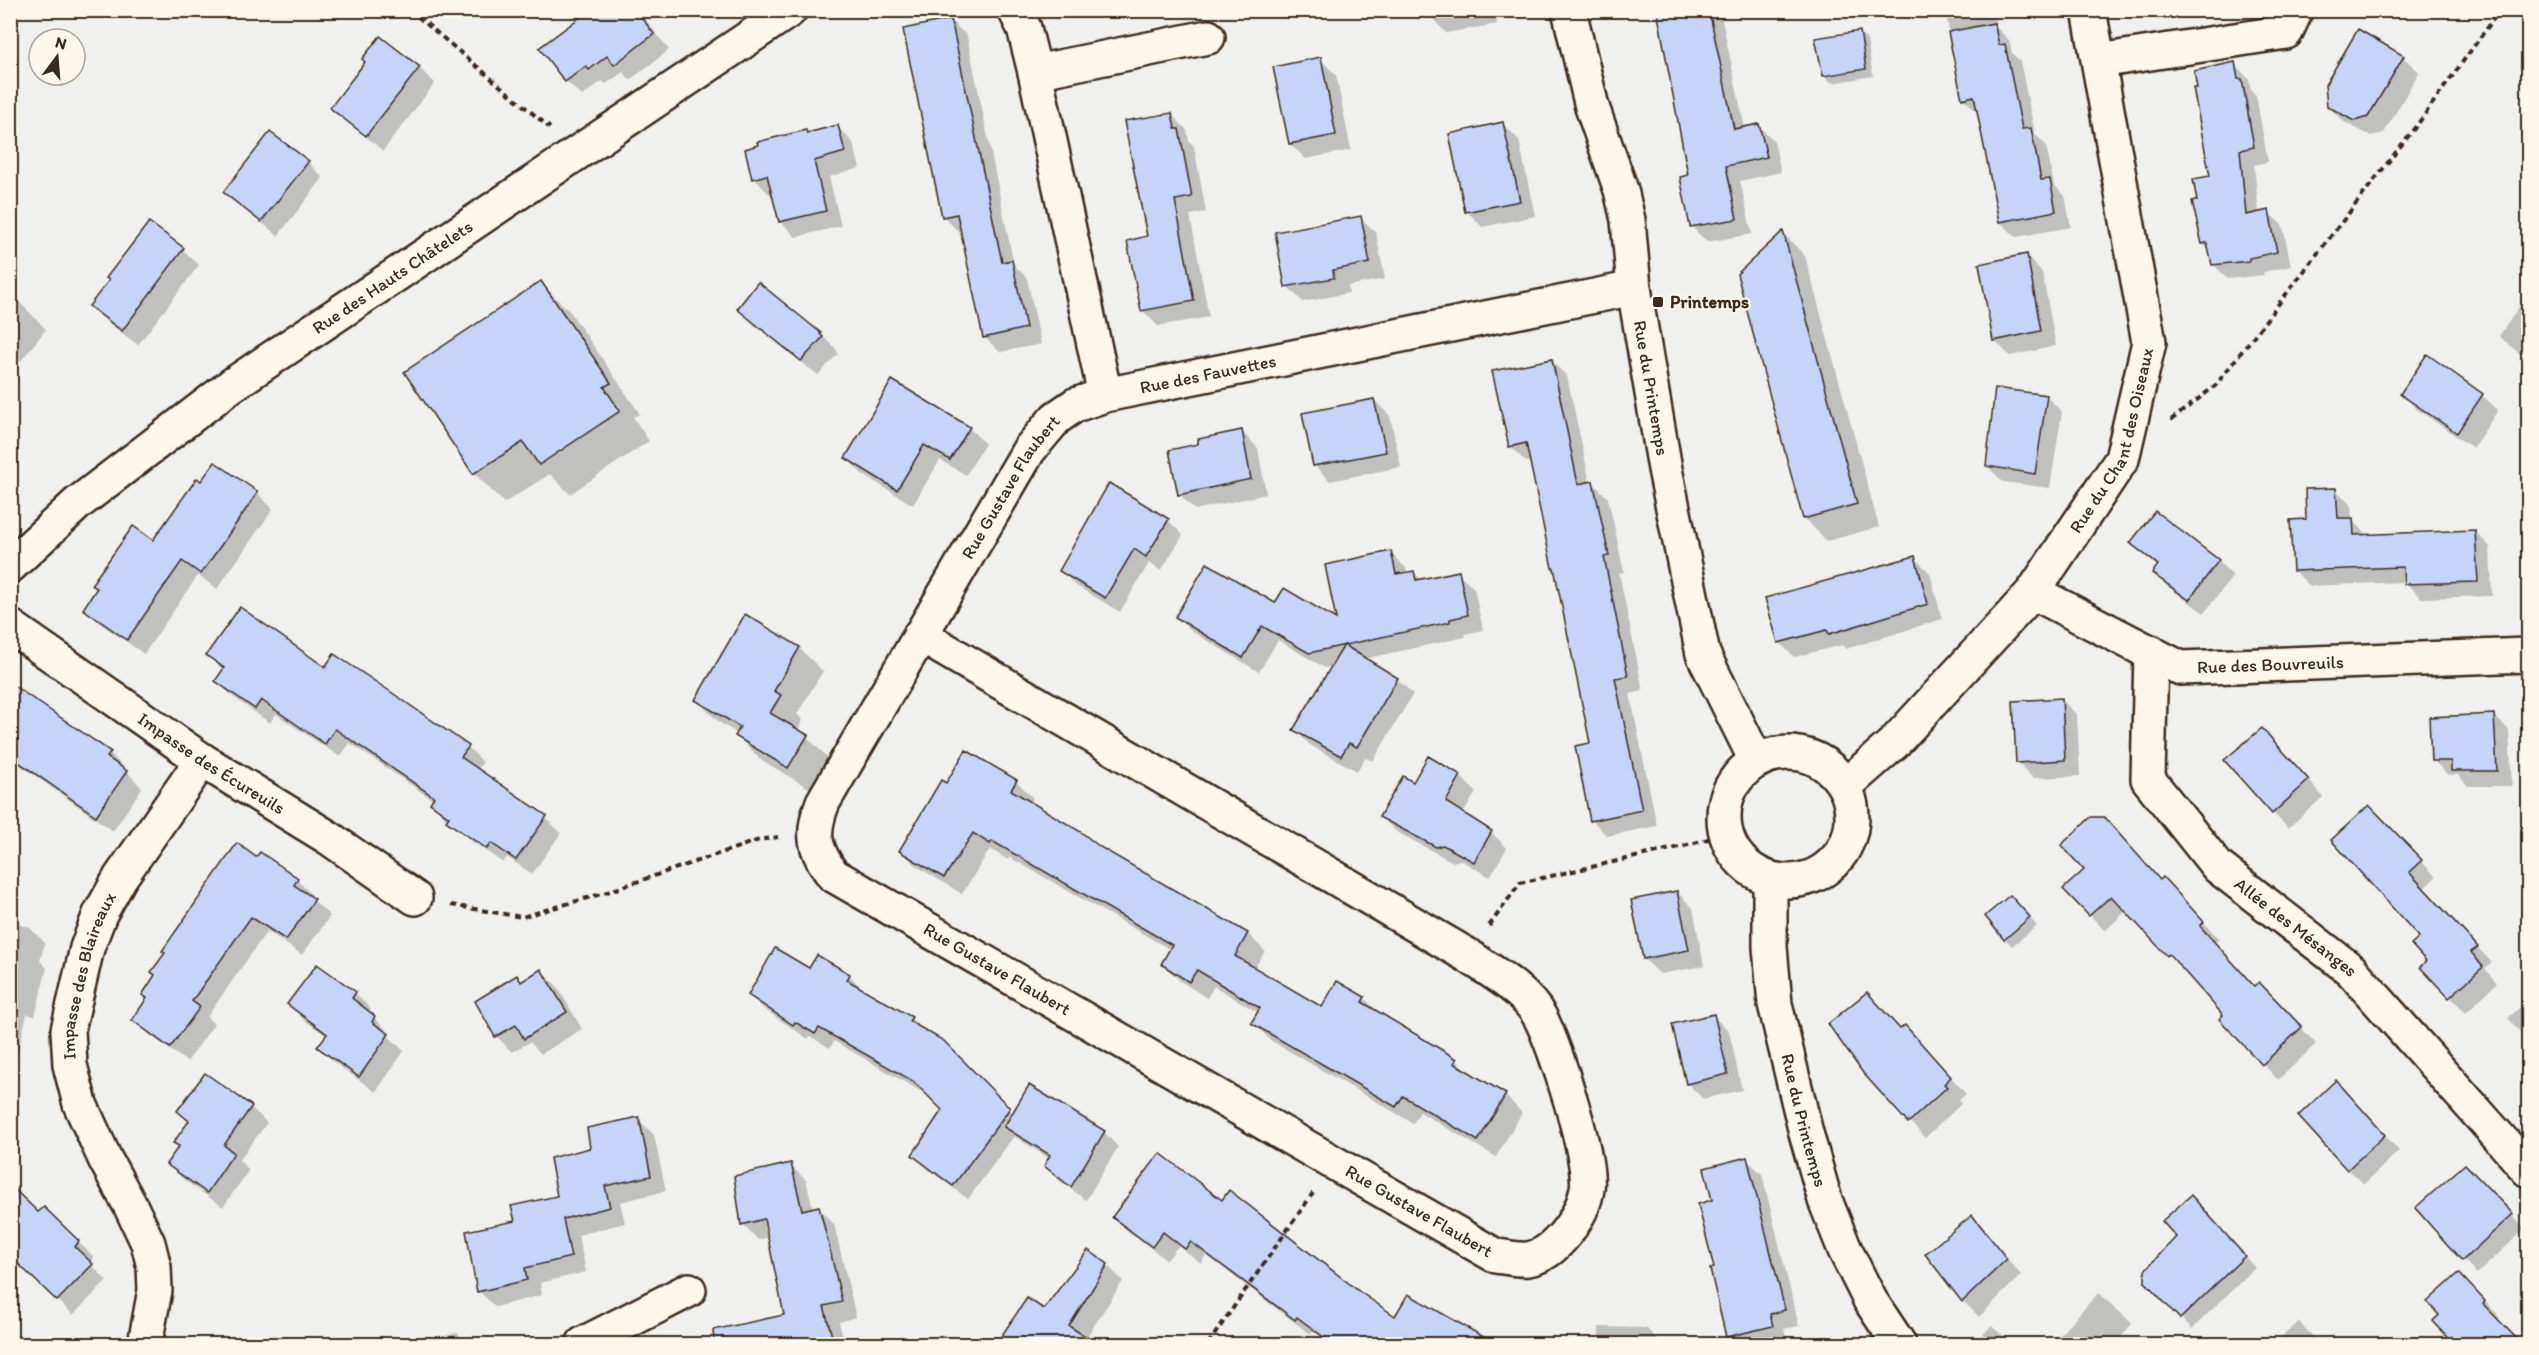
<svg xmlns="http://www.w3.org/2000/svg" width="2539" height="1355" font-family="Itim,sans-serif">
  <rect width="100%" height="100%" fill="#f0f0ef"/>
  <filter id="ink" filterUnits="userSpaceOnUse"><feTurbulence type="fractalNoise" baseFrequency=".0167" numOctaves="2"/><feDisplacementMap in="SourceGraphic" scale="12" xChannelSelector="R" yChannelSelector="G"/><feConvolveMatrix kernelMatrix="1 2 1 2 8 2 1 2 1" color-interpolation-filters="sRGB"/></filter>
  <g filter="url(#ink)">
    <!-- shadow -->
    <g fill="#0003">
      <path d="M575,10H638L669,50L630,80L623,72L606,84L602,81L582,96L566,81L581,19Z"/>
      <path d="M1429,10H1461L1440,14V17L1478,10H1494L1497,24L1446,33L1431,17Z"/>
      <path d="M1658,10H1720L1745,129L1759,126L1774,141L1781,172L1740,181L1752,234L1707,242L1692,227L1690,176Z"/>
      <path d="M1936,10H1993L1996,27L2009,40L2012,53L2020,61L2035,134L2046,145L2054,185L2065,196L2071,227L2016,237L2000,222L1979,114L1963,98L1947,20Z"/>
      <path d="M2148,10H2205L2157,20Z"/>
      <path d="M951,21L967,36L1014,265L1027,278L1041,344L1000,352L984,337L962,231L959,232L943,216Z"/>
      <path d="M1859,32L1867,40L1873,76L1832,83L1824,76L1817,40Z"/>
      <path d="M2403,57L2419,72L2384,133L2371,136L2344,122L2328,106Z"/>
      <path d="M1320,59L1336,75L1351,150L1306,159L1290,144Z"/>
      <path d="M2234,64L2249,79L2251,90L2256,95L2268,162L2254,165L2259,214L2268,212L2283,226L2291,266L2263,272L2264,275L2228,279L2213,264L2210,251L2203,244L2199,202L2212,177Z"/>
      <path d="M419,68L435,83L383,151L332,107Z"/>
      <path d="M1172,115L1187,130L1189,141L1194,146L1206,212L1190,215L1209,317L1158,326L1142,310Z"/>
      <path d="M1503,124L1519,140L1535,216L1482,227L1467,211Z"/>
      <path d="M838,127L853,143L860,168L829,177L841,226L796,237L781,222L773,193L769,194L754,178L805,131L809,134Z"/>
      <path d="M308,162L323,178L278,236L225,192Z"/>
      <path d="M1360,217L1376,233L1385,279L1348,286L1349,293L1303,302L1287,286Z"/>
      <path d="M149,224L183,250L199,265L138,345L107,322L91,306Z"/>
      <path d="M1783,233L1805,256L1879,527L1827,541L1804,518Z"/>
      <path d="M2027,256L2042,272L2056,346L2010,356L1994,340Z"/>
      <path d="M541,283L571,313L640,414L633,417L649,441L570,494L550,474L504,503L474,473L406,372Z"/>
      <path d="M758,284L820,334L836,349L838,354L818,375L754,325L739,309Z"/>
      <path d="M10,293L46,329L21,361L10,353Z"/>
      <path d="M2528,294V361L2499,336Z"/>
      <path d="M1551,361L1567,376L1590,483H1593L1608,498L1624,572L1619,573L1643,691L1630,694L1657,826L1607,836L1592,820V744L1531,461L1526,462L1510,446Z"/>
      <path d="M2402,394L2482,395L2498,410L2473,448L2418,410Z"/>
      <path d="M2046,396L2062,412L2050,488L2003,482L1987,466Z"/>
      <path d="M1374,400L1390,416L1401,467L1330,481L1314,465Z"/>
      <path d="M969,428L985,444L966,475L940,460L913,505L862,474L847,458Z"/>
      <path d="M1242,432L1258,448L1266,494L1195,510L1179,494L1200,446Z"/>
      <path d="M202,483L257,493L273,509L217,589L198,575L144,654L101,624L85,609L98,589L93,585L153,542Z"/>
      <path d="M2335,489L2351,505L2352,519L2367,535L2475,531L2490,547L2492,596L2421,598L2405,582L2310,586L2294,571L2307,520Z"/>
      <path d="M2155,513L2218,561L2233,576L2204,613L2168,587L2154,572L2158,567L2132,543Z"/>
      <path d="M1168,520L1183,535L1161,571L1149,563L1120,612L1075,585L1061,570Z"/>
      <path d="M1390,553L1406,568L1407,574L1413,572L1422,581L1458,573L1474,588L1483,630L1465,634V637L1364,659L1397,679L1413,694L1373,761L1365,758L1357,771L1310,745L1295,730L1333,666L1325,668L1278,640L1259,672L1193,632L1177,617L1276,605L1338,622Z"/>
      <path d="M1914,557L1930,573L1942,619L1846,649L1842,645L1794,657L1779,642Z"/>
      <path d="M746,616L799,648L823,671L797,714L803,720L797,731L807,737L830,760L812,790L760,759L737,736L738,734L720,723L696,700Z"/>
      <path d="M208,655L326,669L468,747L483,762L477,770L546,818L561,833L532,874L507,857L503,863L463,835L431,803L433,800L350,743L340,757L276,714L270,723L232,696L217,681L224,671Z"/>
      <path d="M10,685L110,753L142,788L113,831L10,758Z"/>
      <path d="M2061,699L2077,715L2080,776L2033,778L2017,762Z"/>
      <path d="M2493,715L2509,730L2512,786H2468L2458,775H2448L2433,760Z"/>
      <path d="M2278,745L2323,797L2288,828L2273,813Z"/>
      <path d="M1460,776L1476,792L1463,814L1491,832L1507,848L1490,877L1460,860L1453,862L1397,832L1381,817L1413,785Z"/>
      <path d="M1016,781L1033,798L1030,803L1099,848L1248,934L1265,951L1254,969L1322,1009L1364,998L1381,1015L1456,1060L1470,1075L1505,1095L1522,1113L1496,1157L1420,1112L1413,1123L1270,1040L1253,1022L1259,1013L1214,986L1207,998L1180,981L1163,964L1171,950L1009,857L1008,860L990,849L962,894L918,867L900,850L946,785Z"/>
      <path d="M2385,822L2436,877L2423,889L2492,963L2485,969L2497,983L2466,1013L2422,967L2428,961Z"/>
      <path d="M256,859L297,880L312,895L311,898L330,916L302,955L267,931L207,1017L214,1024L187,1062L150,1035L134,1020Z"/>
      <path d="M2161,881L2178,894L2219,939L2214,943L2255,987L2275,999L2316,1044L2278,1080L2221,1019L2225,1015L2127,910L2105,931L2065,889Z"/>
      <path d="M1677,892L1693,908L1704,966L1660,974L1644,959Z"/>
      <path d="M2018,904L2037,926L2012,946L2005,939Z"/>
      <path d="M10,922L29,927L45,943L40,961L47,968L35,1016L27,1014L10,1085Z"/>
      <path d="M810,970L849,975L864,990L911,1018L924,1031L943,1043L1014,1114L1104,1132L1118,1147L1086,1200L1060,1181L1045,1166L1050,1159L1014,1136L968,1199L929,1170L914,1155L944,1110L929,1096L834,1041L830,1048L810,1036L808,1039L764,1009L750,995Z"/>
      <path d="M541,971L557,986L582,1029L541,1054L530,1042L512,1052L496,1036L517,977L523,983Z"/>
      <path d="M355,993L371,1009L368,1012L390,1033L388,1036L404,1051L376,1092L335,1063L319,1047L327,1036L304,1020L289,1004Z"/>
      <path d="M2528,1000V1041L2508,1018Z"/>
      <path d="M1713,1016L1729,1031L1742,1090L1703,1099L1687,1083Z"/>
      <path d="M1901,1030L1920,1043L1966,1094L1959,1100L1961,1104L1925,1138L1864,1072Z"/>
      <path d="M2352,1098L2399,1151L2364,1184L2348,1169Z"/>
      <path d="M251,1107L267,1123L239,1160L249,1170L223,1207L184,1180L168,1164L180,1147L175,1142L190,1122L179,1111Z"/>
      <path d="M638,1119L654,1135L666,1191L620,1202L625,1223L578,1235L586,1272L540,1283L542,1295L495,1307L479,1291L516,1223L559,1197L592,1149Z"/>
      <path d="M1746,1159L1762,1174L1799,1326L1784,1329L1787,1341L1773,1344H1736L1728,1336L1716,1269L1714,1202Z"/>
      <path d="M790,1165L806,1180L813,1209L818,1208L834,1224L856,1317L839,1322L845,1344H776L771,1319L786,1316L769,1237L758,1240L743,1224Z"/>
      <path d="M2479,1180L2525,1229L2477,1274L2417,1208Z"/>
      <path d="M1222,1202L1395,1318L1479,1343L1331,1344L1313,1331L1310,1334L1206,1255L1201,1263L1178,1246L1167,1260L1129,1232L1114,1217Z"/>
      <path d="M2202,1208L2255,1268L2192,1329L2147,1281Z"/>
      <path d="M38,1214L78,1242L94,1257L90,1263L107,1281L73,1315L10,1254Z"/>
      <path d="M1972,1217L2021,1275L1979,1317L1963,1301L1927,1255Z"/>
      <path d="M1107,1265L1123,1281L1082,1344H1006L1004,1335L1044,1311Z"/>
      <path d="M2474,1290L2500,1317L2497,1321L2520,1344H2456L2435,1321Z"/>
      <path d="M2098,1293L2132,1323L2116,1344H2052Z"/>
      <path d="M2299,1322L2320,1344H2273Z"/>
      <path d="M1991,1326L2014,1344H1975Z"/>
      <path d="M1599,1327L1646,1328L1662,1344H1599Z"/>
      <path d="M457,1333L468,1344H412Z"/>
    </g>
    <!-- building -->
    <g fill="#c6d4fa" stroke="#3b2a1e" stroke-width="1.5">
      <path d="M590,10H636L654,34L614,65L607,56L589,70L586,66L565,82L539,48Z"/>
      <path d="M1657,10H1709L1734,129L1759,124L1767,157L1726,166L1737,219L1690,227L1680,177L1688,175Z"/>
      <path d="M951,19L1002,262L1012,260L1026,328L983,338L957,214L942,217L903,29Z"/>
      <path d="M1994,23L1999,45L2005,44L2022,129L2031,128L2041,180L2050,179L2056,211L1999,222L1974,96L1962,99L1948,32Z"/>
      <path d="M2358,29L2404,56L2368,117L2354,121L2327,106L2325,85Z"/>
      <path d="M1860,31L1866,69L1823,76L1815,38Z"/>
      <path d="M380,36L420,67L366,136L330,108L365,62L362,59Z"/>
      <path d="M1321,57L1336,135L1289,144L1273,67Z"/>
      <path d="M2235,62L2238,79H2242L2254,147L2240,150L2246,215L2269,210L2277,252L2249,258V261L2212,265L2207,243L2202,244L2192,201H2197L2193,179L2210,176L2193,88H2197L2194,71Z"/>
      <path d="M1172,113L1175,129H1179L1192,197L1175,200L1194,301L1141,311L1127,241L1147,236L1124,121Z"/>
      <path d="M1503,122L1520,201L1465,212L1449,134Z"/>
      <path d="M838,125L845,152L814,161L826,211L779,222L767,175L752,179L745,149L758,145L757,142L806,130L807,133Z"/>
      <path d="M270,132L309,161L261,222L223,192Z"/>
      <path d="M1361,216L1370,263L1333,270L1334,278L1285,287L1275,232Z"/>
      <path d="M149,222L184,248L122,331L89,306L109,280L106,278Z"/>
      <path d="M1783,231L1857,504L1803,519L1737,274Z"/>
      <path d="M2027,254L2041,331L1993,341L1979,264Z"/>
      <path d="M541,281L611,383L604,387L620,411L539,465L523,442L473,474L404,372Z"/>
      <path d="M758,282L821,333L820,334L823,337L801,361L737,309Z"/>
      <path d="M2427,354L2483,394L2457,433L2400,394Z"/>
      <path d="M1552,359L1578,484L1593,481L1609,556L1604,557L1628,676L1615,678L1642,810L1590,821L1575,746L1590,743L1554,568H1552L1526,443L1509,447L1492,371Z"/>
      <path d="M892,380L970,427L950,460L924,445L897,490L845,458Z"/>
      <path d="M1995,388L2047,395L2035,474L1986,466Z"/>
      <path d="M1374,399L1386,452L1313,466L1302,413Z"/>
      <path d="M1242,430L1251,479L1178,495L1169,450L1198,444V439Z"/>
      <path d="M215,462L258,492L201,574L182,561L127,640L83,609L97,588L91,585L133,526L153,540L197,478L201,481Z"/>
      <path d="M1109,483L1169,519L1146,557L1134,549L1105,598L1059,571Z"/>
      <path d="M2336,488L2338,518H2353L2354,535L2475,530L2478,582L2404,584L2403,567L2293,571L2290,520L2306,519L2305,489Z"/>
      <path d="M2155,511L2219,560L2189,600L2152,573L2158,565L2130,543Z"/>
      <path d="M1391,551L1396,574L1414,571L1416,580L1459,571L1468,615L1450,619V622L1309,653L1262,626L1243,658L1175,617L1207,563L1275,603L1284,588L1336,619L1325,565Z"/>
      <path d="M1915,556L1928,604L1829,634L1827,630L1778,643L1765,598Z"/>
      <path d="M240,607L325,667L334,654L388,690L469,746L461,757L547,816L516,860L491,843L487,849L446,821L449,817L430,803L434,797L335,729L325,744L261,700L255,709L215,681L224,668L206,655Z"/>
      <path d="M745,614L800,647L774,691L781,695L770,713L808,735L788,768L735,736L740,727L695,700Z"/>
      <path d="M1344,645L1398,678L1357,747L1349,743L1341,756L1293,730Z"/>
      <path d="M10,683L111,752L107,757L127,771L96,816L10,756Z"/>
      <path d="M2062,698L2065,760L2016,763L2013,701Z"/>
      <path d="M2494,714L2497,771H2451V761H2431L2429,717Z"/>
      <path d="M2262,728L2309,780L2272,814L2224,760Z"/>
      <path d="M966,750L1017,780L1011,790L1081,832L1100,847L1248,933L1235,956L1322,1007L1337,981L1365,997L1362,1002L1457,1059L1454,1063L1506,1094L1478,1141L1403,1096L1396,1107L1251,1023L1260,1008L1197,970L1189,982L1161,964L1172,945L992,841L990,844L973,833L944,878L899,851L941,780L946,783Z"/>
      <path d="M1428,756L1461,775L1446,802L1492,831L1474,862L1443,845L1436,847L1379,817L1403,776L1413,782Z"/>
      <path d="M2369,805L2422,860L2409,872L2478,947L2471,952L2483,967L2449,998L2420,967L2426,961L2411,944L2419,937L2331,840Z"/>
      <path d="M2091,817H2104L2160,880L2163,877L2204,922L2200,926L2254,986L2259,982L2302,1027L2262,1065L2219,1019L2223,1015L2169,954L2167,956L2111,896L2089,916L2063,889L2084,870L2061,845Z"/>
      <path d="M237,843L256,857L260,852L298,878L294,885L315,899L286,940L251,917L192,1001L200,1007L170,1048L132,1020L147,998L142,995L155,975L151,972L165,953L162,951Z"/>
      <path d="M1677,891L1689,950L1643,959L1631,900Z"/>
      <path d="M2010,895L2030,917L2004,940L1985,916Z"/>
      <path d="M775,948L809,968L817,955L850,974L847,980L912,1017L909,1021L944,1041L1010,1108L953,1186L912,1155L942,1110L913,1081L819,1028L815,1034L795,1022L793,1025L748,995Z"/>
      <path d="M317,964L356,992L352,998L375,1016L372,1022L389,1034L359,1077L317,1047L327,1034L287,1004Z"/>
      <path d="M541,969L567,1012L524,1039L516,1025L495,1037L475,1001L517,975L521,982Z"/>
      <path d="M1867,992L1900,1029L1905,1025L1951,1077L1944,1084L1947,1087L1908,1123L1863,1073L1828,1024Z"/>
      <path d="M1714,1014L1728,1074L1686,1084L1672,1024Z"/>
      <path d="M205,1073L252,1106L224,1145L234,1153L207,1193L166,1164L179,1146L173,1143L189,1121L177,1111Z"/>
      <path d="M2336,1080L2385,1135L2347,1170L2298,1116Z"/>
      <path d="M1029,1085L1105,1131L1071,1187L1044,1166L1050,1155L1004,1127Z"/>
      <path d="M639,1117L651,1176L605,1186L610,1207L563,1219L571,1257L525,1268L527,1280L477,1292L466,1231L515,1221L511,1206L557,1196L550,1158L590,1148L587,1128Z"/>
      <path d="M1160,1153L1222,1200L1229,1190L1360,1292L1395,1316L1408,1294L1496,1344H1333L1297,1317L1295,1320L1191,1242L1185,1249L1163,1232L1152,1247L1112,1217Z"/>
      <path d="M1747,1157L1785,1310L1770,1314L1773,1326L1726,1337L1710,1269L1714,1268L1698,1204L1712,1200L1704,1168Z"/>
      <path d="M791,1163L802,1210L819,1206L831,1254L842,1302L824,1306L834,1344H714L713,1330L784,1315L764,1219L741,1225L734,1176Z"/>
      <path d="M2465,1164L2513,1214L2462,1261L2415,1208Z"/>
      <path d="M10,1185L38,1212L44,1207L79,1241L75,1247L93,1264L57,1301L10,1256Z"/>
      <path d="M2191,1195L2245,1256L2180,1319L2145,1282V1270L2176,1237L2162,1221Z"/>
      <path d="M1972,1215L2007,1259L1962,1302L1925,1254Z"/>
      <path d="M1088,1250L1108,1264L1069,1326L1097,1344H996L1027,1298L1044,1309Z"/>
      <path d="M2459,1273L2485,1301L2483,1304L2522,1344H2454L2433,1321L2439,1315L2427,1302Z"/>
    </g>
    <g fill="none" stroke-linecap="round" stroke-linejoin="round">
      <!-- street casing -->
      <g stroke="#3b2a1e" stroke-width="38">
        <g id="street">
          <path id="s1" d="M1015,10L1024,28L1035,72L1105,395L1634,288"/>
          <path d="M2099,61L2286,32L2296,10"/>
          <path d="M1035,72L1208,37"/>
          <path id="s2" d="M10,566L78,503L232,385L790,10"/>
          <path id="s3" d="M2033,592L2180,668L2528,655"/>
          <path id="s4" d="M10,626L202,760L329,838L415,898"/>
          <path id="s5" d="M920,635L1467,955C1492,972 1525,990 1540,1017C1555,1045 1592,1159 1587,1189C1583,1215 1556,1255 1528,1259C1518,1260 1506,1257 1496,1256L833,875C813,848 811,832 823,802L1029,450L1056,418L1075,405L1105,395"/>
          <path id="s6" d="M2151,652L2148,779L2218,867L2351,970L2528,1170"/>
          <path id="s7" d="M1845,786L1894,743L2033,592L2122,459L2149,342L2089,10"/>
          <path id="s8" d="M145,1344L155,1290L154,1267L148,1243L131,1207L105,1159L80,1104L70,1065L68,1030L87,948L100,914L120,878L202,760"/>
          <path d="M583,1344L689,1290"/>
        </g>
      </g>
      <!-- secondary casing -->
      <g stroke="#3b2a1e" stroke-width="38">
        <g id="secondary">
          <path id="s9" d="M1569,10L1592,107L1621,190L1628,220L1634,288L1665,469L1703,654L1756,760"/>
          <circle cx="1788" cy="817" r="64"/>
          <path id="s10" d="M1770,880V947L1775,1004L1806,1133L1825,1200L1845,1250L1870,1300L1899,1344"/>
        </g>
      </g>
      <!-- path -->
      <g stroke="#3b2a1e" stroke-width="4" stroke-dasharray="6 4.5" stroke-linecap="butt">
        <path d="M410,10L550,128"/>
        <path d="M2171,420L2215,386L2420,121L2500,10"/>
        <path d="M451,905L522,917L601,894L759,840L778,837"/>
        <path d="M1489,926L1520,883L1684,846L1726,834"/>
        <path d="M1208,1344L1313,1193"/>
      </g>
      <!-- street -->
      <use href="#street" stroke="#fbf7ec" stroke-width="33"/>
      <!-- secondary -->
      <use href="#secondary" stroke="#fbf7ec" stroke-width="33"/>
    </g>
  </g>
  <!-- markers -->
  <rect fill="#3b2a1e" stroke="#fbf7ec" stroke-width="2" x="1652" y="296" width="12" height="12" rx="3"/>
  <g text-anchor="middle" stroke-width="4.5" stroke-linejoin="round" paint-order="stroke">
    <!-- street labels -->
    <g font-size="18" fill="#3b2a1e" stroke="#fbf7ec">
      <text dy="6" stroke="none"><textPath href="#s2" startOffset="480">Rue des Hauts Châtelets</textPath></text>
      <text dy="6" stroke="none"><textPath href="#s1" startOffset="501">Rue des Fauvettes</textPath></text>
      <text dy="6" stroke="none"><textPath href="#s9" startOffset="388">Rue du Printemps</textPath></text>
      <text dy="6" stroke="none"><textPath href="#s7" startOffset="444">Rue du Chant des Oiseaux</textPath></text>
      <text dy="6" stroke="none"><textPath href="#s5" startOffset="2248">Rue Gustave Flaubert</textPath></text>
      <text dy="6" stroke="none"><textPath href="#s3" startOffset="256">Rue des Bouvreuils</textPath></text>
      <text dy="6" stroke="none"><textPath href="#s4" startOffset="244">Impasse des Écureuils</textPath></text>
      <text dy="6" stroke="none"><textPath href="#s6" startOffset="338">Allée des Mésanges</textPath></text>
      <text transform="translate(997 969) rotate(30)" y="6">Rue Gustave Flaubert</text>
      <text dy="6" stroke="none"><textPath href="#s8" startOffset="390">Impasse des Blaireaux</textPath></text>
      <text dy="6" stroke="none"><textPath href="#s10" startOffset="244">Rue du Printemps</textPath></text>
      <text transform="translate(1419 1211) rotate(30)" y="6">Rue Gustave Flaubert</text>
    </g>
    <!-- poi labels -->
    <g font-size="18" font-weight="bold" fill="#3b2a1e" stroke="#fbf7ec" text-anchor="start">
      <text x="1670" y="308">Printemps</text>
    </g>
  </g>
  <!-- margin -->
  <rect width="2539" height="1355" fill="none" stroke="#fbf7ec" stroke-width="36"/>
  <rect x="18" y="18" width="2503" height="1319" fill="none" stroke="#3b2a1e" stroke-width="2" filter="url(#ink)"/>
  <!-- north arrow -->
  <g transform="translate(57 57) rotate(16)"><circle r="28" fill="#fbf7ec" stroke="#aea59a" stroke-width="1.5"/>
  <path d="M0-4.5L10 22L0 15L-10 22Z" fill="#3b2a1e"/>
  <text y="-9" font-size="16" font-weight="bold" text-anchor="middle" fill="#3b2a1e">N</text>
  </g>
</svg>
